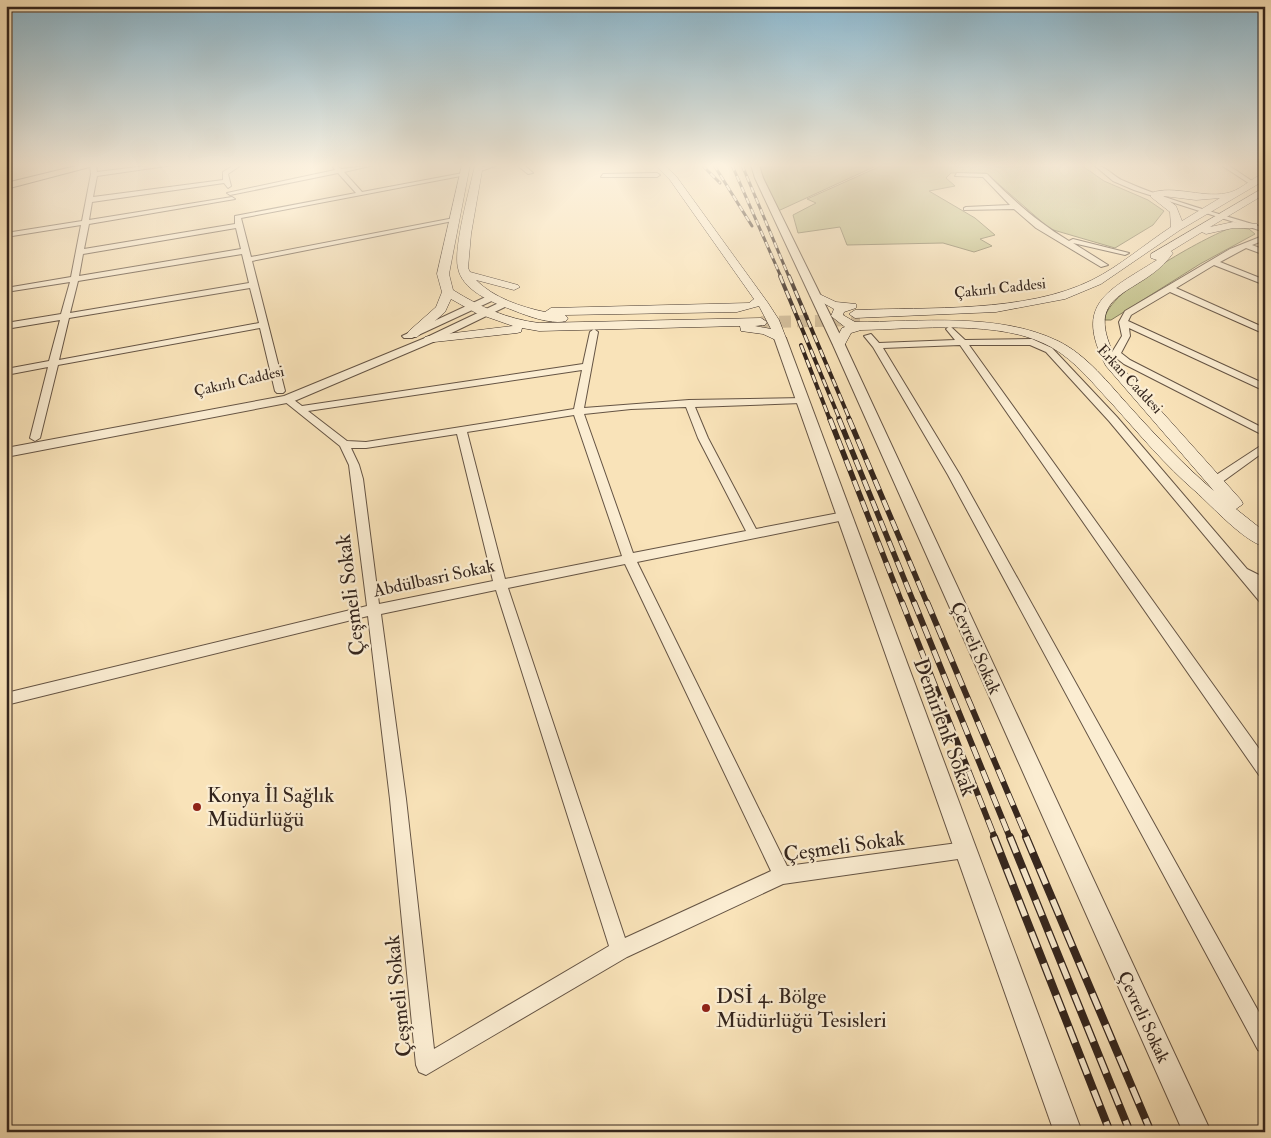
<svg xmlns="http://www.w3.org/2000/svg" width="1271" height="1138" font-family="'IM FELL Double Pica',serif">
  <rect width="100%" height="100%" fill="#f9e3b9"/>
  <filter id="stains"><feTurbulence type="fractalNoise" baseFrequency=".004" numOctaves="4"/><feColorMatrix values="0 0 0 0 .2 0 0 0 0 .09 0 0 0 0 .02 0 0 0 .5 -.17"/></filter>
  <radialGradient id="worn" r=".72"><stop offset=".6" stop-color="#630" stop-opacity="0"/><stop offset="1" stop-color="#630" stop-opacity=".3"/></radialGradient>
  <!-- green -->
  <g fill="#c3c28b" stroke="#7c7454">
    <path d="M758,165H874L876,166L778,211Z"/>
    <path d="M883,165H1081L1104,181L1148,200L1164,211L1153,225L1115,248L1050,229L986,173H951L946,178L955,186L929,191L975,218L995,235L980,239L992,246L974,252L943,243L847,245L840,227L798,233L793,215L816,203L807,199Z"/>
    <path d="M1233,227L1249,229L1255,234L1200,264L1111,320H1104C1108,290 1205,237 1233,227Z"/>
  </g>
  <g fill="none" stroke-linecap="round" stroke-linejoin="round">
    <!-- secondary-tunnel -->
    <path stroke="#d2bd9a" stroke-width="12" stroke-dasharray="12 6" stroke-linecap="butt" d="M761,322L860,320"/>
    <!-- minor casing -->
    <g stroke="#655444" stroke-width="2">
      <g id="minor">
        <path d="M90,165H96L97,172L154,165H173L97,176L93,197L223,180V172L234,165H241L228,174L231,186L228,188L224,183L92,202L89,220L232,197L235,199L89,224L84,249L235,224V216L356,193L338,173L230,195L227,193L335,170L333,167L336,165L341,169L374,165L344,172L362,192L463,173L466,175L241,218L251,257L454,218L458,220L252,261L285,391L283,393H277L275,391L260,328L58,365L40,438L35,441L30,438L48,367L6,375V369L49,361L60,320L6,329V323L61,314L70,282L6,292V288L71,277L81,225L6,237V233L82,221L91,174ZM236,228L241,249L79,276L83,254ZM242,254L249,283L70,313L78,281ZM250,288L259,323L59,360L69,318Z"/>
        <path d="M488,165H498L478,172L475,170Z"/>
        <path d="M517,165H524L533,173L528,174Z"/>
        <path d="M1094,165C1106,165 1113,177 1124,181C1169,201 1218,213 1265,228V232L1134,190L1113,181Z"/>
        <path d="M1221,165H1228L1255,183L1250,184Z"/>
        <path d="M957,173L987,174C1014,201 1036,221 1069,241L1073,239L1129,253L1125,255L1073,243L1108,265L1101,267L1036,228L1014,209L964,210V208L966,207L1010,205L983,177L955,176Z"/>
        <path d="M603,174L657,173L660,175L657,177H601Z"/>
        <path d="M1265,235V240L1252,245L1265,250V255L1246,248L1220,262L1265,280V285L1214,265L1176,288L1265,328V334L1170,292L1131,315L1128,321L1265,384V391L1129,328L1130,336L1121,353L1130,360L1265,429V436L1124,364L1111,354L1122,336L1119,322L1125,311L1230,249Z"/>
        <path d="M950,326L965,340L1032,339L1052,348L1117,417L1247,569L1265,578V603L1260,602L1109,421L1046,352L1030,345H969L1265,757V777L1259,775L960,345L883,348L960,475L1265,1023V1053L1258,1050L948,475L873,347L864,336L871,334L879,343L955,340L946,329Z"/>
        <path d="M594,329L598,332L584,408L689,400L804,398V402L801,403L695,407L708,438L756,529L844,512L850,516L844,520L637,562L787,866L965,842L971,844L973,850L971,856L965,858L783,884L627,957L426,1075L419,1072L416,1065L390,799L368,616L6,705V693L367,606L349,465L340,446L284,401V397H290L302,406L583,364L590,332ZM582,370L574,409L366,442L347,441L308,411ZM686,407L698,438L746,531L633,553L584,414L631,409ZM574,415L622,556L505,579L467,432ZM457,434L493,581L379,604L363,479L359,465L351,448H366ZM625,564L771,871L625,938L508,588ZM496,590L609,946L434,1049L406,799L381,614Z"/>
        <path d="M1265,443V451L1218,485H1210L1208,482L1210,479Z"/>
      </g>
    </g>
    <!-- tertiary casing -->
    <g stroke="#655444" stroke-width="2">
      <g id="tertiary">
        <path d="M751,165H759L763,178L845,345L1211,1132H1183L833,345L755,178Z"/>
        <path d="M492,294L497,297L496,299L412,338H404L402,336Z"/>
        <path d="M505,300L510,303L509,305L433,342L292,402L6,457V448L284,396L425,338Z"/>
        <path d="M780,335L786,338L1082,1132H1054L774,338Z"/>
      </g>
    </g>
    <!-- secondary casing -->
    <g stroke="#34251d" stroke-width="1">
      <g id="secondary">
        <path d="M462,165H470L449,274L453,290C480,307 507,319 539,323L761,318L767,322L765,325L755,326L771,329L759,306L737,312L565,315L568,318L566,321C550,325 525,315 510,309C491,302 462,290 458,268C453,248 470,188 475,165H483L471,234L468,268L470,272L518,285L520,287L514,290L476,280C494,298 521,307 545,312L551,308L749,303L754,299L670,180L655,165H664L676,176L768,303L779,320L786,338L780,342L763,334L741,331L740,326L539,331L522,328L521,332L517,333L425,343L423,340L425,337L429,336L513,326L476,313L451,299L445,312L417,337H409L407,334L409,331L436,307L442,292L437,274Z"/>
        <path d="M1265,173V180L1180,230L1101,284L1065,299L996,312L855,318L849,314L855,310C928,307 1026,313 1092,280C1120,266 1145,244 1171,227L1170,212L1151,197V193C1174,184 1206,200 1231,192C1243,188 1253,177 1265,173ZM1163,196L1196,200L1220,198L1182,221L1176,206Z"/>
        <path d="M1265,187V194L1210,227L1233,222L1257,224V228H1233L1206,234L1202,232L1171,251L1173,253C1141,299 1076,287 1119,364L1241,500L1243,504L1236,509L1265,532V547C1242,540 1213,507 1195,491C1165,465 1140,435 1114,406C1094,385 1076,361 1051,347C1002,319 916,329 861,330L851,333L843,348L839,349L833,345L842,328L845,327L831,316L834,309L809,295L815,292L836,302L856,304V308L844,312L843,315L855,322C919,322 998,312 1058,341C1087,355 1109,384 1130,407C1157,437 1184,465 1214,491L1106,366C1073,303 1108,291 1157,260L1151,258V254Z"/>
      </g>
    </g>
    <!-- primary casing -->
    <g stroke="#34251d" stroke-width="2">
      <path id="primary" d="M80,165H97L6,189V183Z"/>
    </g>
    <!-- minor -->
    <use href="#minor" fill="#fbedd2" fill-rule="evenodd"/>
    <!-- tertiary -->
    <use href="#tertiary" fill="#fbedd2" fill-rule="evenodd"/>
    <!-- secondary -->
    <use href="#secondary" fill="#fbedd2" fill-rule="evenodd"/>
    <!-- primary -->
    <use href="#primary" fill="#f9e3b9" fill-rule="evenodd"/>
    <!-- rail-far4 casing -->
    <g stroke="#34251d" stroke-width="3">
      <g id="rail-far4">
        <path d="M702,165L720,183"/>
        <path d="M714,165L752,226"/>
        <path d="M732,165L781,277"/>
        <path d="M742,165L789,277"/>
      </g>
    </g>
    <!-- rail-far3 casing -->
    <g stroke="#34251d" stroke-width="4">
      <g id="rail-far3">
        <path d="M780,276L840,420"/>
        <path d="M789,276L850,420"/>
        <path d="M801,345L830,420"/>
      </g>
    </g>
    <!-- rail-far2 casing -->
    <g stroke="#34251d" stroke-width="5.5">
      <g id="rail-far2">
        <path d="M830,419L902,603"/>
        <path d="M839,419L914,603"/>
        <path d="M849,419L927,603"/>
      </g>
    </g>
    <!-- rail-far1 casing -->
    <g stroke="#34251d" stroke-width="6">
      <g id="rail-far1">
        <path d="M902,602L995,838"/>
        <path d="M914,602L1010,838"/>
        <path d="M927,602L1027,838"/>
      </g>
    </g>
    <!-- rail casing -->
    <g stroke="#34251d" stroke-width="8">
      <g id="rail">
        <path d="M994,837L1110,1132"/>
        <path d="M1010,837L1130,1132"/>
        <path d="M1026,837L1151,1132"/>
      </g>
    </g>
    <!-- rail-far4 -->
    <use href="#rail-far4" stroke="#fbedd2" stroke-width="2" stroke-dasharray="6" stroke-linecap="butt"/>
    <!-- rail-far3 -->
    <use href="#rail-far3" stroke="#fbedd2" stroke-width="2.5" stroke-dasharray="8" stroke-linecap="butt"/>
    <!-- rail-far2 -->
    <use href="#rail-far2" stroke="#fbedd2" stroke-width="4" stroke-dasharray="11" stroke-linecap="butt"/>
    <!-- rail-far1 -->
    <use href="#rail-far1" stroke="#fbedd2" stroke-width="4.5" stroke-dasharray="13" stroke-linecap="butt"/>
    <!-- rail -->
    <use href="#rail" stroke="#fbedd2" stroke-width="5.5" stroke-dasharray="17" stroke-linecap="butt"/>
  </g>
  <!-- sky -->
  <linearGradient id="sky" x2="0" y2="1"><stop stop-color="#8ab8d0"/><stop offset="0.51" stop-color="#fcf2e0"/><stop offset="1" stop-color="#fcf2e0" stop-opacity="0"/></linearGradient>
  <rect width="1271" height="324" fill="url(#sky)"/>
  <!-- markers -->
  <g fill="#8f2418" stroke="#fbedd2" stroke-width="2">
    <circle cx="197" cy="807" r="5"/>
    <circle cx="706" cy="1008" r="5"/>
  </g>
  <g text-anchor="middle" stroke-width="4.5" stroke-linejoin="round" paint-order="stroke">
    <!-- far-street labels -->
    <g font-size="15" fill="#34251d" stroke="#fbedd2">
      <text transform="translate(1000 288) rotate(-6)" y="5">Çakırlı Caddesi</text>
      <text transform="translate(1130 379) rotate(47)" y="5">Erkan Caddesi</text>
      <text transform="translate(239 381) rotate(-13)" y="5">Çakırlı Caddesi</text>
    </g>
    <!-- street labels -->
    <g font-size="18" fill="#34251d" stroke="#fbedd2">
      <text transform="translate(434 578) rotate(-12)" y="6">Abdülbasri Sokak</text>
      <text transform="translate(976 648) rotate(66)" y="6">Çevreli Sokak</text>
      <text transform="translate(1144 1017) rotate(65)" y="6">Çevreli Sokak</text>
    </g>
    <!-- near-street labels -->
    <g font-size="21" fill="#34251d" stroke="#fbedd2">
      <text transform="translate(350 595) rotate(-97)" y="7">Çeşmeli Sokak</text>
      <text transform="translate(945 727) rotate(70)" y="7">Demirlenk Sokak</text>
      <text transform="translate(844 846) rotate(-8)" y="7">Çeşmeli Sokak</text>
      <text transform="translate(398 996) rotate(-96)" y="7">Çeşmeli Sokak</text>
    </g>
    <!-- near-poi labels -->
    <g font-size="21" fill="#34251d" stroke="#fbedd2" text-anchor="start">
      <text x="207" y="802">Konya İl Sağlık<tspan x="207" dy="24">Müdürlüğü</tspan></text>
      <text x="716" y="1003">DSİ 4. Bölge<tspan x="716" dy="24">Müdürlüğü Tesisleri</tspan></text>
    </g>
  </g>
  <!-- margin -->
  <rect width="1271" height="1138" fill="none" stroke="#f9e3b9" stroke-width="25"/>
  <rect x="8" y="8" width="1256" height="1123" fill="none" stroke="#34251d" stroke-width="2.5"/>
  <rect x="12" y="12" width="1246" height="1113" fill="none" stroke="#34251d"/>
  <rect width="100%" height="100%" filter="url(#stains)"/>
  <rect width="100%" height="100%" fill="url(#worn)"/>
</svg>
